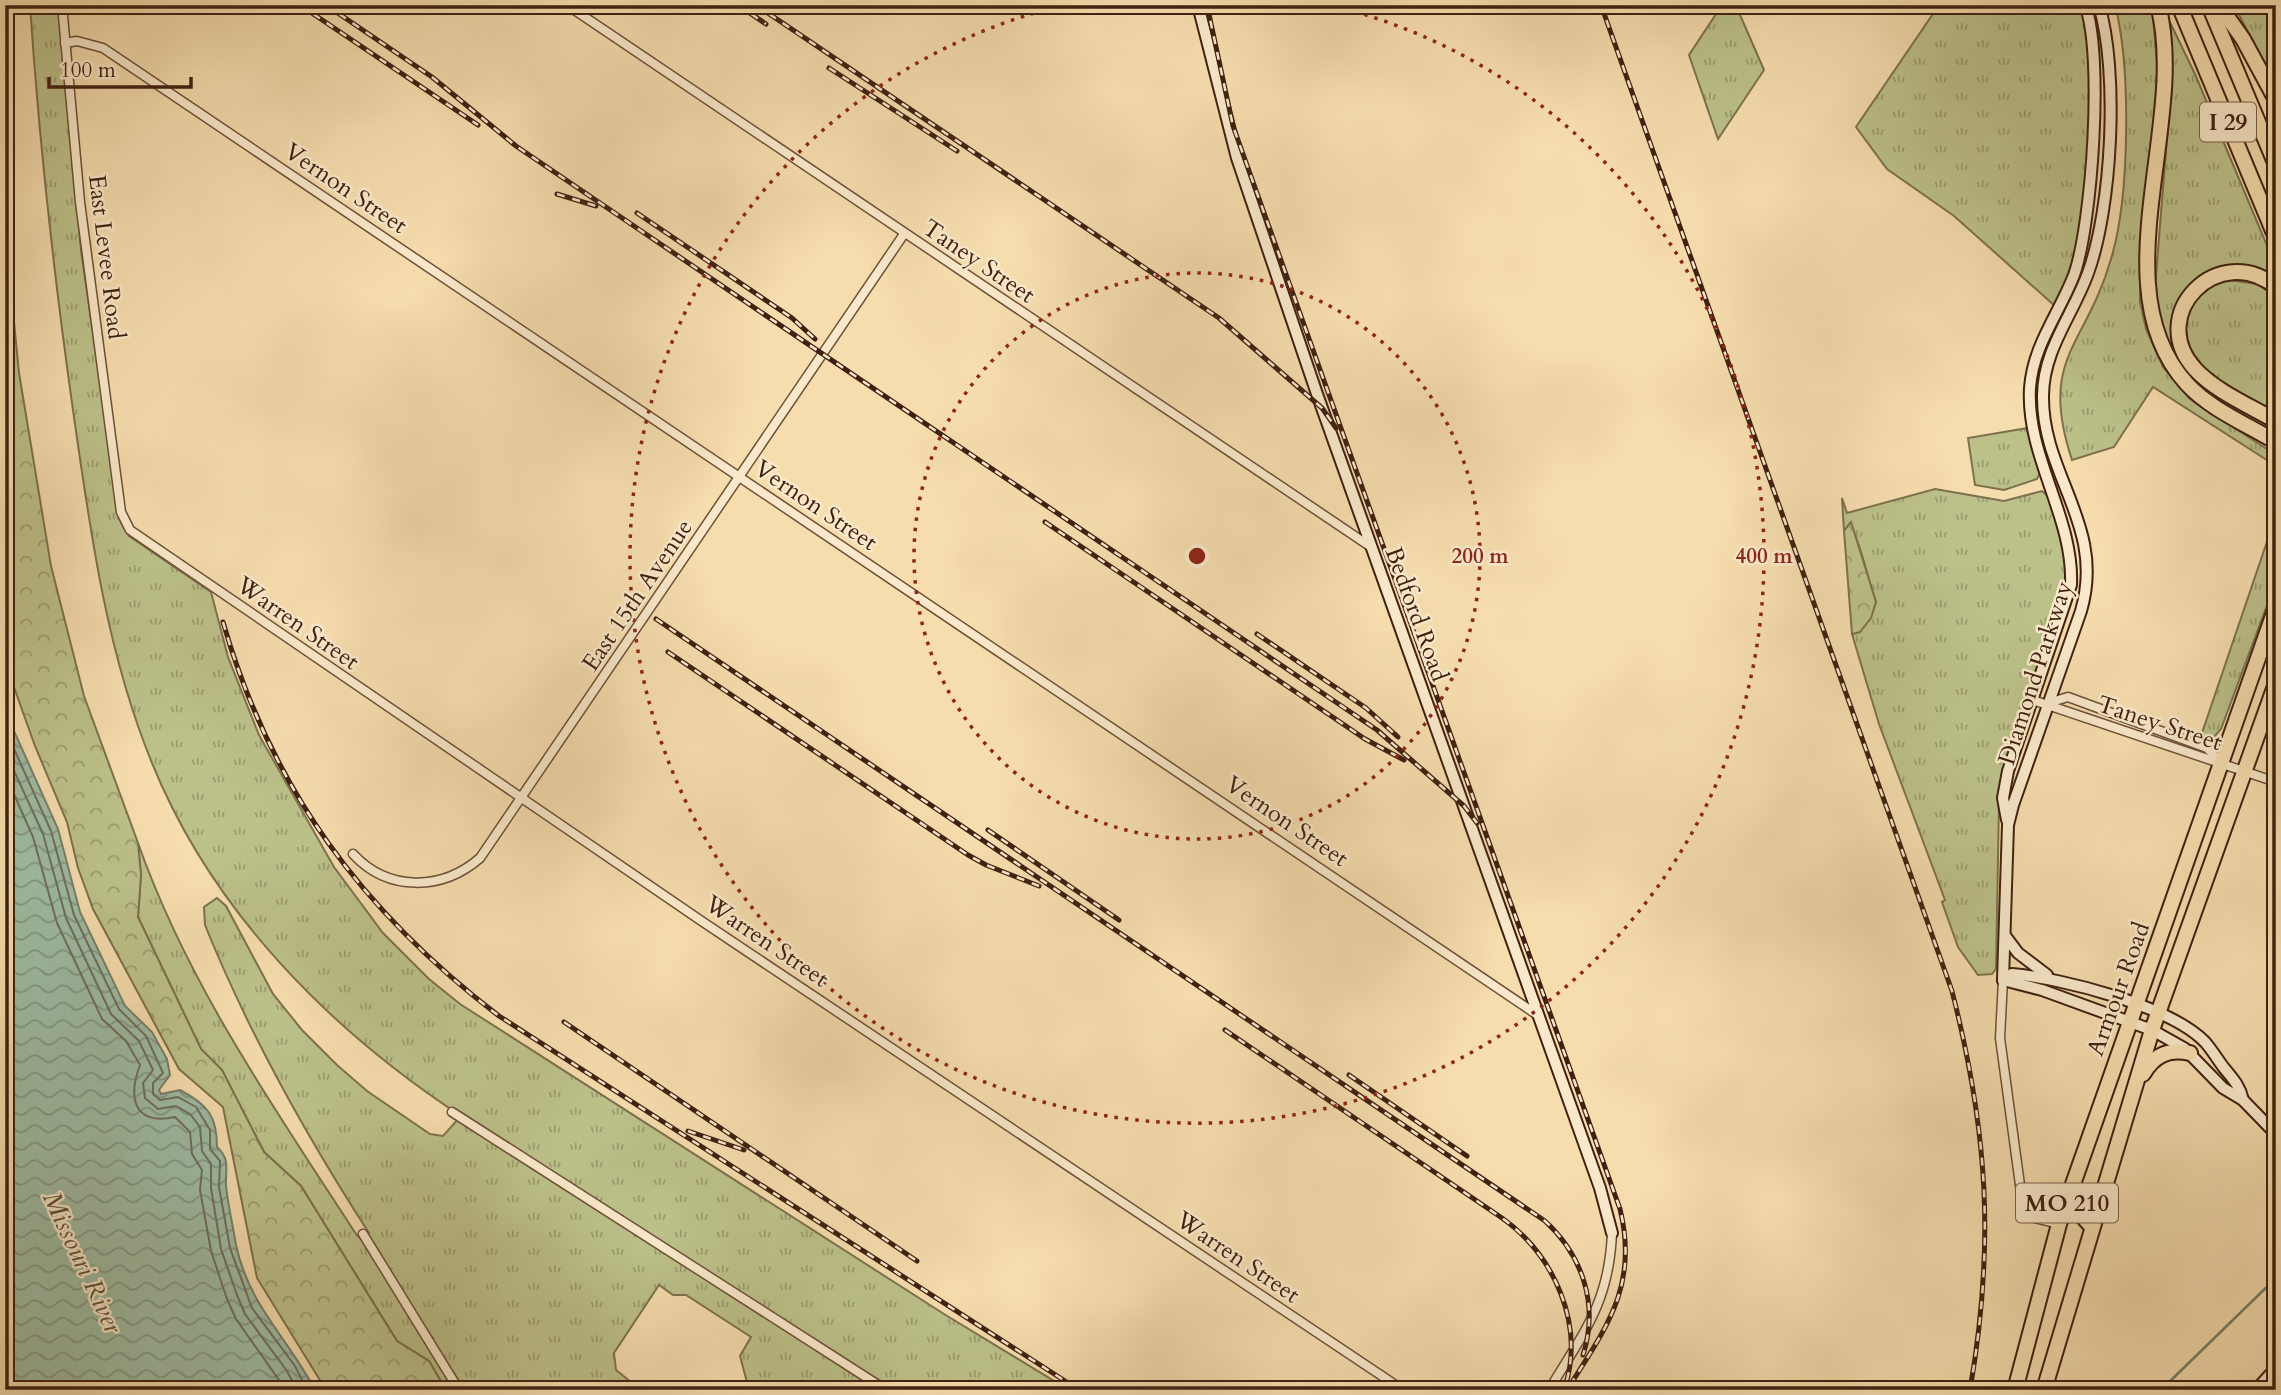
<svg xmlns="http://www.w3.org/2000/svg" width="2281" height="1395" font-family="Cardo,serif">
  <defs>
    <pattern id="grass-tufts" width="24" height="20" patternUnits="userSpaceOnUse" patternTransform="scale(1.75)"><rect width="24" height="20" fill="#bcc18a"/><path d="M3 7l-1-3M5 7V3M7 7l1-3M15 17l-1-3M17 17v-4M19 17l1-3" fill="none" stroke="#9a9c6f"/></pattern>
    <pattern id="forest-crowns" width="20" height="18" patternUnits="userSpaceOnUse" patternTransform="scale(1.75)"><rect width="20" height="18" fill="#bcc18a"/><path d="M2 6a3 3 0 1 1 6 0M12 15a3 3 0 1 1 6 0" fill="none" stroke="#9a9c6f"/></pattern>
    <pattern id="water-waves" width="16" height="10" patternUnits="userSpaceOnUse" patternTransform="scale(1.75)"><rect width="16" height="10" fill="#9ebda5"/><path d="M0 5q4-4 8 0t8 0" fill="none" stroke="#829985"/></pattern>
  </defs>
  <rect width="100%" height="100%" fill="#f6ddae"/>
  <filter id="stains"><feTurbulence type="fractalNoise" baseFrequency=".00286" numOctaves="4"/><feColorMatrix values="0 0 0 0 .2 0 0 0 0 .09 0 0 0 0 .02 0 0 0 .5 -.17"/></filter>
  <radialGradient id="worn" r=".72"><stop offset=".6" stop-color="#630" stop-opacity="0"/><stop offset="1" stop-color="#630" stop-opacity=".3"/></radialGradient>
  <!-- grass -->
  <g fill="url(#grass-tufts)" stroke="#7e714e" stroke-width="2">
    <path d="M30,5H59L81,250L120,521L129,536L211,592L228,657L259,735L334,867L383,933L429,979L460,1004L944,1314L1069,1390H749L740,1356L751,1337L686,1295H673L659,1285L614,1353L616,1370L641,1390H446L429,1361L397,1341L301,1186L264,1152L222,1070L201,1049L138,917L141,875L138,843C188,985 275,1109 356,1234L361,1239L368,1238L369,1233C305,1134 249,1034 205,925L204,907L217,898L226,906L273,994L302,1030L337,1065L367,1091L430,1134L443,1136L461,1116C329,1029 212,911 152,763C106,651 90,529 73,410C54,276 39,141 30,5Z"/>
    <path d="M1722,5H1738L1737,8L1764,70L1718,139L1689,55Z"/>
    <path d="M1939,5H2081L2086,22L2090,67L2088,198L2072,270L2055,306L1954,216L1887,169L1856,127Z"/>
    <path d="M2115,5H2152L2159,87L2140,272V302L2146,329L2163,367L2190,399L2276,455V466L2153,387L2114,447L2072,460C2038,357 2086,347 2111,259C2130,197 2131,67 2115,5Z"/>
    <path d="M2234,5H2273L2276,11V86Z"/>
    <path d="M2165,12L2195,74L2276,267V280L2207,274C2181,290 2168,318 2176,348L2170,350L2158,314L2155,288L2170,100V58Z"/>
    <path d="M2229,280L2257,284L2276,296V413C2240,391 2164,362 2191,308C2199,292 2213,283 2229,280Z"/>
    <path d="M2028,428L2040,473L2037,479L2004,490L1975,485L1968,438Z"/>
    <path d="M1935,489L2004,501L2042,491L2050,498L2069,557L2070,583L1999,803L1996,969L1992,974L1978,975L1958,947L1942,902L1945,900L1879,724L1852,634L1860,632L1876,602C1867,576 1862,548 1850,523L1844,531L1842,498L1847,513Z"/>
    <path d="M2276,515V581L2221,729L2213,738L2200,739Z"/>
  </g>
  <!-- forest -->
  <g fill="url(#forest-crowns)" stroke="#7e714e" stroke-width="2">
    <path d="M5,230L19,373L51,566L84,696L138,843L141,875L138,917L201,1049L222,1070L264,1152L301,1186L397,1341L429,1361L446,1390H326L257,1278L223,1107L179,1069L93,909L78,868L67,822L35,746L5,662Z"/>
    <path d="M1851,522L1876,602L1871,618L1860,632L1852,634L1844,531Z"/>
  </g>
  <!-- water -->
  <path fill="url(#water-waves)" stroke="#787f6a" stroke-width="2" d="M5,711L58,829L80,912L125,1006L152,1032L167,1059L170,1075L159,1090L161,1094L180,1090C208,1105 217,1116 217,1147C231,1160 225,1170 226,1186C228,1205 233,1226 236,1245C249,1306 288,1338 315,1390H5Z"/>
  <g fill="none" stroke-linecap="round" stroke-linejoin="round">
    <!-- shore -->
    <g stroke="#6f6f5b" stroke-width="2">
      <path d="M5,729L51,831L74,915L119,1009L146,1036L163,1073L153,1083V1094L160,1100L178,1097L196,1107L210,1130V1149L220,1161L219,1187L230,1248L252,1308L295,1366L307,1390"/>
      <path d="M5,751L43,834L66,918L111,1014L139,1041L153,1070L143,1083L145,1098L158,1109L176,1106L190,1114L200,1127L202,1151L211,1164V1188L221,1249L237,1295L245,1314L287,1371L297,1390"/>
      <path d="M5,774L33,837L57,923L102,1019L126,1041L140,1065C128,1097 133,1126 175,1117L190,1132L192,1154L202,1170L200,1190L211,1251L227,1299L236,1319L286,1390"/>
    </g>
    <!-- stream -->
    <path stroke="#787f6a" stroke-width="2.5" d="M2161,1390L2276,1278"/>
    <!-- street casing -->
    <g stroke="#6e5038" stroke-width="11">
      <g id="street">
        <path d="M62,5L80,202L121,512L130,530L703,922L1403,1390"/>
        <path d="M567,5L1371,547"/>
        <path d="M65,43L77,41L103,48L1539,1016"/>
        <path d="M2033,700L2276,782"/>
        <path d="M2048,703L2068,697L2207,748L2221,763"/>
        <path d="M353,854C388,892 442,891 480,858L904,234"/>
        <path d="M2003,980L2000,1038L2023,1207L2031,1217L2059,1224"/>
        <path d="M452,1112L886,1390"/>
        <path d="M363,1234L459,1390"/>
        <path d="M1549,1390C1584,1332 1609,1303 1612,1233"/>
      </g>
    </g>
    <!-- secondary casing -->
    <g stroke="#402111" stroke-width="14">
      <g id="secondary">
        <path d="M1198,5L1237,158L1317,394L1600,1188L1612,1233"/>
        <path d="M2007,820L2003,798L2008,771L2071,585C2074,517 2026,457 2030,388C2033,345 2059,314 2074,275C2092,225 2104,53 2085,5"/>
        <path d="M2006,937L2018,953L2047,975"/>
        <path d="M2003,980L2008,825L2013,805L2081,611C2106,526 2042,475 2043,396C2043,350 2073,315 2088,273C2112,207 2119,72 2099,5"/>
        <path d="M2003,980L2042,990L2152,1030L2184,1048L2223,1088L2243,1100L2276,1134"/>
        <path d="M2003,980L2012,974C2062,978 2170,1006 2205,1042C2212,1050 2218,1060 2224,1068C2233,1079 2240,1086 2243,1100"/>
        <path d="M2256,1390L2276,1368"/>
      </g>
    </g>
    <!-- highway casing -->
    <g stroke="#402111" stroke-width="18">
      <g id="highway">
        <path d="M2158,5C2189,121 2099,288 2187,384C2210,409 2246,424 2276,442"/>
        <path d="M2179,5L2276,238"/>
        <path d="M2209,5L2276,165"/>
        <path d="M2219,5L2243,39L2276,100"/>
        <path d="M2276,287C2219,240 2145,314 2195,369C2215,391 2250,406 2276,421"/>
        <path d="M2143,1074C2154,1055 2169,1048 2190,1053"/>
        <path d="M2073,1187L2077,1210L2091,1226"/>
        <path d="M2015,1390L2059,1224L2276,607"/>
        <path d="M2044,1390L2152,1030L2276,683"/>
      </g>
    </g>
    <!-- street -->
    <use href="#street" stroke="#f9e9ca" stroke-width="8"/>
    <!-- secondary -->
    <use href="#secondary" stroke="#f9e9ca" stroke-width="10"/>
    <!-- highway -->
    <use href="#highway" stroke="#f6ddae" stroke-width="14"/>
    <!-- rail casing -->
    <g stroke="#402111" stroke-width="5">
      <g id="rail">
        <path d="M300,5L478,125"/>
        <path d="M326,5L432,77L516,146L1377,730L1464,806L1477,823"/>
        <path d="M738,5L766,24"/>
        <path d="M756,5L1219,318L1322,408L1336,428"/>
        <path d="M1207,5L1233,126L1620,1209C1639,1286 1606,1328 1567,1390"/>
        <path d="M1601,5L1952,991C1988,1132 1995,1245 1970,1390"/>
        <path d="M829,68L957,151"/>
        <path d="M557,194L596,206"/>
        <path d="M637,213L792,318L815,339"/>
        <path d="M1045,522L1365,739L1404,760"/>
        <path d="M656,619L1545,1221C1583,1256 1599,1305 1583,1355"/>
        <path d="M223,622C271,789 363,912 499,1016L1079,1390"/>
        <path d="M1257,634L1366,708L1398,737"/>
        <path d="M668,652L968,855L986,865L1039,886"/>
        <path d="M988,830L1119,920"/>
        <path d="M564,1022L917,1261"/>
        <path d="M1225,1030L1502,1218C1554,1255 1585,1324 1565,1387"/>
        <path d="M1349,1075L1467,1156"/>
        <path d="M688,1131L744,1150"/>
      </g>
    </g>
    <!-- rail -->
    <use href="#rail" stroke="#f9e9ca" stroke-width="2.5" stroke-dasharray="8" stroke-linecap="butt"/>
  </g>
  <!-- distance rings -->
  <g fill="none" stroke="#8f2418" stroke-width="3.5" stroke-dasharray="3.5 7">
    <circle cx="1197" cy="556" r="283"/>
    <path d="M1334 6A567 567 0 1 1 1060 6"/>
  </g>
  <g text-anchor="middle" stroke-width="5" stroke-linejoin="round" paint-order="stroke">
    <!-- shield labels -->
    <g fill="#f9e9ca" stroke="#785d48" stroke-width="2">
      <rect x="2200" y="102.5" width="56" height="39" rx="5"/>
      <rect x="2016" y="1183.5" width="102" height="39" rx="5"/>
    </g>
    <g font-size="23" font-weight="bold" fill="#402111">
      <text x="2228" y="130">I 29</text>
      <text x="2067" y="1211">MO 210</text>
    </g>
    <!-- street labels -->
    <g font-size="24" fill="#402111" stroke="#f9e9ca">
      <text transform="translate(346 188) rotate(34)" y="8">Vernon Street</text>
      <text transform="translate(107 257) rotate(83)" y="8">East Levee Road</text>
      <text transform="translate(979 261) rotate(34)" y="8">Taney Street</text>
      <text transform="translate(816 505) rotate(34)" y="8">Vernon Street</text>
      <text transform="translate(637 595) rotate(-56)" y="8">East 15th Avenue</text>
      <text transform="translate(1417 614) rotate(70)" y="8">Bedford Road</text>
      <text transform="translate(298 623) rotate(35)" y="8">Warren Street</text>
      <text transform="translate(2035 673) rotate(-72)" y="8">Diamond Parkway</text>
      <text transform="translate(2160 723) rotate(18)" y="8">Taney Street</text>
      <text transform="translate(1287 821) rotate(34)" y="8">Vernon Street</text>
      <text transform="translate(767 941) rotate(34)" y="8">Warren Street</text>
      <text transform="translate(2118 989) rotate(-70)" y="8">Armour Road</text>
      <text transform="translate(1238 1257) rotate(34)" y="8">Warren Street</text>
    </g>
    <!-- water labels -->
    <g font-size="26" font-style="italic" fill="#5c503d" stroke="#f9e9ca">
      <text transform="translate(83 1262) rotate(65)" y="9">Missouri River</text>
    </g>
  </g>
  <circle cx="1197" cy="556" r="10" fill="#8f2418" stroke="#f9e9ca" stroke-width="3.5"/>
  <g font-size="21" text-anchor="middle" font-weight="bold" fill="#8f2418" stroke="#f9e9ca" stroke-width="5" stroke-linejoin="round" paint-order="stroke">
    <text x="1480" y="563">200 m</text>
    <text x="1764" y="563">400 m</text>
  </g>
  <!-- margin -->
  <rect width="2281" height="1395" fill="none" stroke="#f6ddae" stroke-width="28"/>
  <rect x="7" y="7" width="2267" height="1381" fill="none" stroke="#402111" stroke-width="3.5"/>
  <rect x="14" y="14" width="2253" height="1367" fill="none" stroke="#402111" stroke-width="2"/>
  <!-- scale -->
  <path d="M49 77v10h142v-10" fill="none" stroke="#402111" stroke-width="3.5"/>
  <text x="60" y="77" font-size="21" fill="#402111" stroke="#f9e9ca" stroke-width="5" paint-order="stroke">100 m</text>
  <rect width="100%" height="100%" filter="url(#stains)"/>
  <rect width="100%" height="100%" fill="url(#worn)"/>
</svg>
